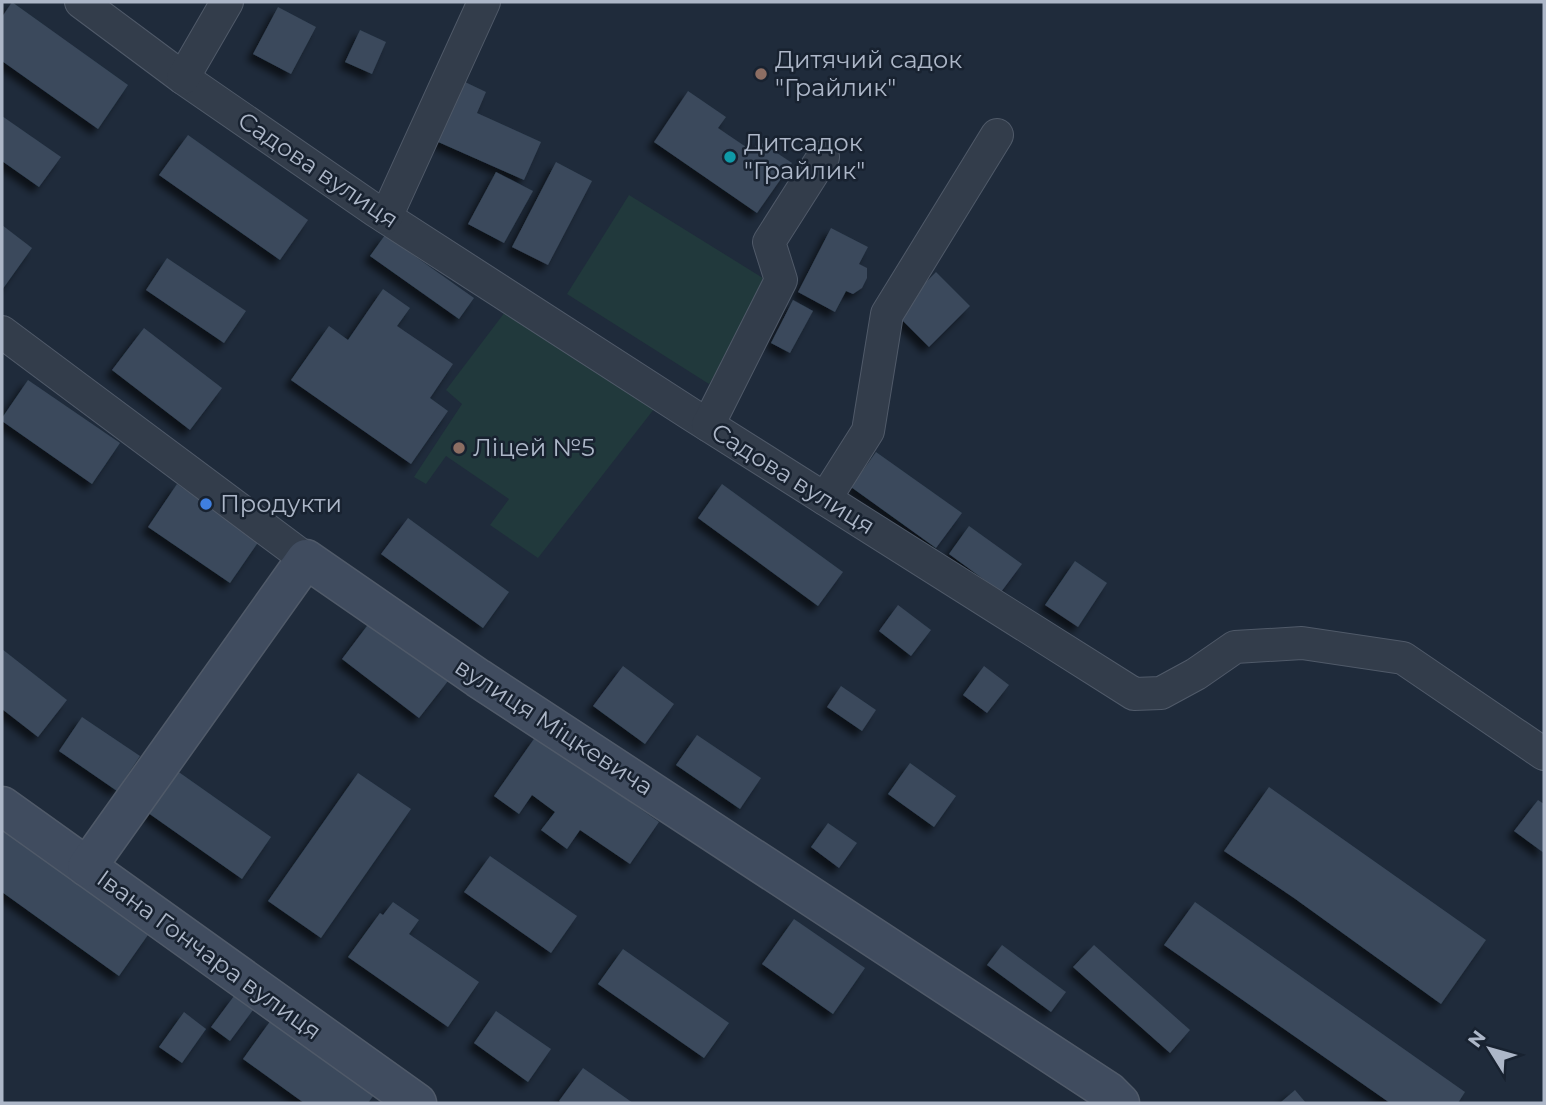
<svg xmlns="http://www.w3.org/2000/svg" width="1546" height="1105" font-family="Montserrat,sans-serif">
  <defs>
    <filter id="shadow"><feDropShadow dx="-6" dy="6" stdDeviation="3.5" flood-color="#0009"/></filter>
  </defs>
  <rect width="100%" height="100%" fill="#1f2b3b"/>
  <!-- green -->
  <g fill="#21393c">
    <path d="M629,195L771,283L709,384L567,294Z"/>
    <path d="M505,312L654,409L538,558L490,525L509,499L446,456L426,484L414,477L462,404L446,390Z"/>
  </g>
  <!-- building -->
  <g fill="#3a495b" filter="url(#shadow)">
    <path d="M12,2L128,85L98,129L2,61V17Z"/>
    <path d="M278,7L316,27L291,74L253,54Z"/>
    <path d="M360,30L386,42L372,74L345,62Z"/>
    <path d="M463,81L486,92L477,113L541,142L524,180L436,141Z"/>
    <path d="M688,91L726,117L718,128L752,151L759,141L792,163L757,213L654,142Z"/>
    <path d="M2,116L61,157L39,187L2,161Z"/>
    <path d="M188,135L308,220L280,260L159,175Z"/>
    <path d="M556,162L592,181L548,265L512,247Z"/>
    <path d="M496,172L533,191L504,243L468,224Z"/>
    <path d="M2,225L32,248L2,290Z"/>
    <path d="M831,228L868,247L859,264L867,268V278L862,288L853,294L846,291L835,312L798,292Z"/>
    <path d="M385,235L474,298L459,319L370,256Z"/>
    <path d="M167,258L246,311L224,343L146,290Z"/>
    <path d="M936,272L970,306L929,347L895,313Z"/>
    <path d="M383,289L410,308L397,326L453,364L430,398L448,411L411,464L291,380L329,326L348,340Z"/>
    <path d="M793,300L813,311L790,353L771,343Z"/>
    <path d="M144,328L222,388L190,430L112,370Z"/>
    <path d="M28,380L120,443L92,484L2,421V418Z"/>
    <path d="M876,452L962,513L936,548L851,487Z"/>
    <path d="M177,484L259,541L230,583L148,527Z"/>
    <path d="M722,484L843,572L818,606L698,518Z"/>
    <path d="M408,518L509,592L483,628L381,554Z"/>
    <path d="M969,526L1022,564L1001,592L949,554Z"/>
    <path d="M1075,561L1107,583L1078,627L1045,605Z"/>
    <path d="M898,605L931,630L911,656L879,631Z"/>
    <path d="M370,622L448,681L419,718L342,659Z"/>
    <path d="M2,649L67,700L38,737L2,709Z"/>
    <path d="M623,666L674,704L645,744L593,706Z"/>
    <path d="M984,666L1009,685L987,713L963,695Z"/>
    <path d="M841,686L876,710L862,731L827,707Z"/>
    <path d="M82,717L140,756L117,791L59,751Z"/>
    <path d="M697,735L761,778L740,809L676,765Z"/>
    <path d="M536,736L659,822L630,864L580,830L567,849L541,830L555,812L532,795L519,814L494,796Z"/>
    <path d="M910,763L956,796L934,827L888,794Z"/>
    <path d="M173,768L271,837L242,879L144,810Z"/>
    <path d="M358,773L411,809L321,938L268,901Z"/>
    <path d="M1269,787L1486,940L1441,1004L1294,898L1224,851Z"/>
    <path d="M1538,800L1544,804V853L1514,831Z"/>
    <path d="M828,823L857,843L839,868L811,847Z"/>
    <path d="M2,827L150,932L119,976L2,892Z"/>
    <path d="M490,856L577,916L551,953L464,892Z"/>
    <path d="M393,902L419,920L409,934L479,982L448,1027L348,957L380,913L383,915Z"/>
    <path d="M1195,902L1465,1092L1458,1103H1390L1164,945Z"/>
    <path d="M794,919L865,968L833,1014L762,964Z"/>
    <path d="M1002,945L1066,992L1051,1012L987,965Z"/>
    <path d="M1094,945L1190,1030L1170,1053L1073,967Z"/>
    <path d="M623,949L729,1023L704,1058L598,984Z"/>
    <path d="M234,996L253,1010L230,1041L211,1027Z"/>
    <path d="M496,1011L551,1049L528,1082L474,1043Z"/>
    <path d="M184,1012L206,1029L182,1063L159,1047Z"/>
    <path d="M271,1020L374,1095L368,1103H304L243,1059Z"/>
    <path d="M583,1068L633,1103H562L559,1101Z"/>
    <path d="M1295,1090L1306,1103H1280Z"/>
  </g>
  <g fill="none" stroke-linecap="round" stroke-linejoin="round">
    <!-- street casing -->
    <g stroke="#505a69" stroke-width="34">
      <g id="street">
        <path d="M81,2L183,78L376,211L692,415L1134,694L1161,693L1196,674L1235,647L1302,643L1403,658L1544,754"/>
        <path d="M183,78L227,2"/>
        <path d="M386,217L484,2"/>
        <path d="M2,332L306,559"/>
        <path d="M708,425L781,280L769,242L823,157"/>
        <path d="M825,499L868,431L887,314L997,135"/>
      </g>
    </g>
    <!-- secondary casing -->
    <g stroke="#505a69" stroke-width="41">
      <g id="secondary">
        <path d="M2,806L417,1103"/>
        <path d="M87,867L306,559L478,678L1109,1092L1120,1103"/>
      </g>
    </g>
    <!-- street -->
    <use href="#street" stroke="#333d4b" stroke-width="32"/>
    <!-- secondary -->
    <use href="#secondary" stroke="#404c5f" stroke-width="38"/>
  </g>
  <!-- markers -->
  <g fill="#8d6e63" stroke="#182230" stroke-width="2.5">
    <circle cx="761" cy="74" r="7"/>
    <circle cx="459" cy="448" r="7"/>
  </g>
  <circle fill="#0f9aa8" stroke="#182230" stroke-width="2.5" cx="730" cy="157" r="7"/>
  <circle fill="#3f7fe0" stroke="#182230" stroke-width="2.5" cx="206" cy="504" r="7"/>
  <g text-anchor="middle" stroke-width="5" stroke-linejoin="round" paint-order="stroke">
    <!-- poi labels -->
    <g font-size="24" fill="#adb7c8" stroke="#182230" text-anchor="start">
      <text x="775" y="68">Дитячий садок<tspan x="775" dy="28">"Грайлик"</tspan></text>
      <text x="744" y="151">Дитсадок<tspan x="744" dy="28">"Грайлик"</tspan></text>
      <text x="473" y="456">Ліцей №5</text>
      <text x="220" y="512">Продукти</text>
    </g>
    <!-- street labels -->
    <g font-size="24" fill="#adb7c8" stroke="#182230">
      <text transform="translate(318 170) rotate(34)" y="8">Садова вулиця</text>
      <text transform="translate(793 479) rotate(32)" y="8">Садова вулиця</text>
      <text transform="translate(554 727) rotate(33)" y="8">вулиця Міцкевича</text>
      <text transform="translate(209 955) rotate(36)" y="8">Івана Гончара вулиця</text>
    </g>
  </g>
  <!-- border -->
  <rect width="1546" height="1105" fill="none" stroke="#adb7c8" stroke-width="7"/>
  <!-- north arrow -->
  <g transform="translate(1490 1049) rotate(307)" stroke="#182230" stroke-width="5" paint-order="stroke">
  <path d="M0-5L12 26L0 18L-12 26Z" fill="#adb7c8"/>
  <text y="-10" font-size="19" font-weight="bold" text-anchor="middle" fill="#adb7c8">N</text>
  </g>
</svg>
